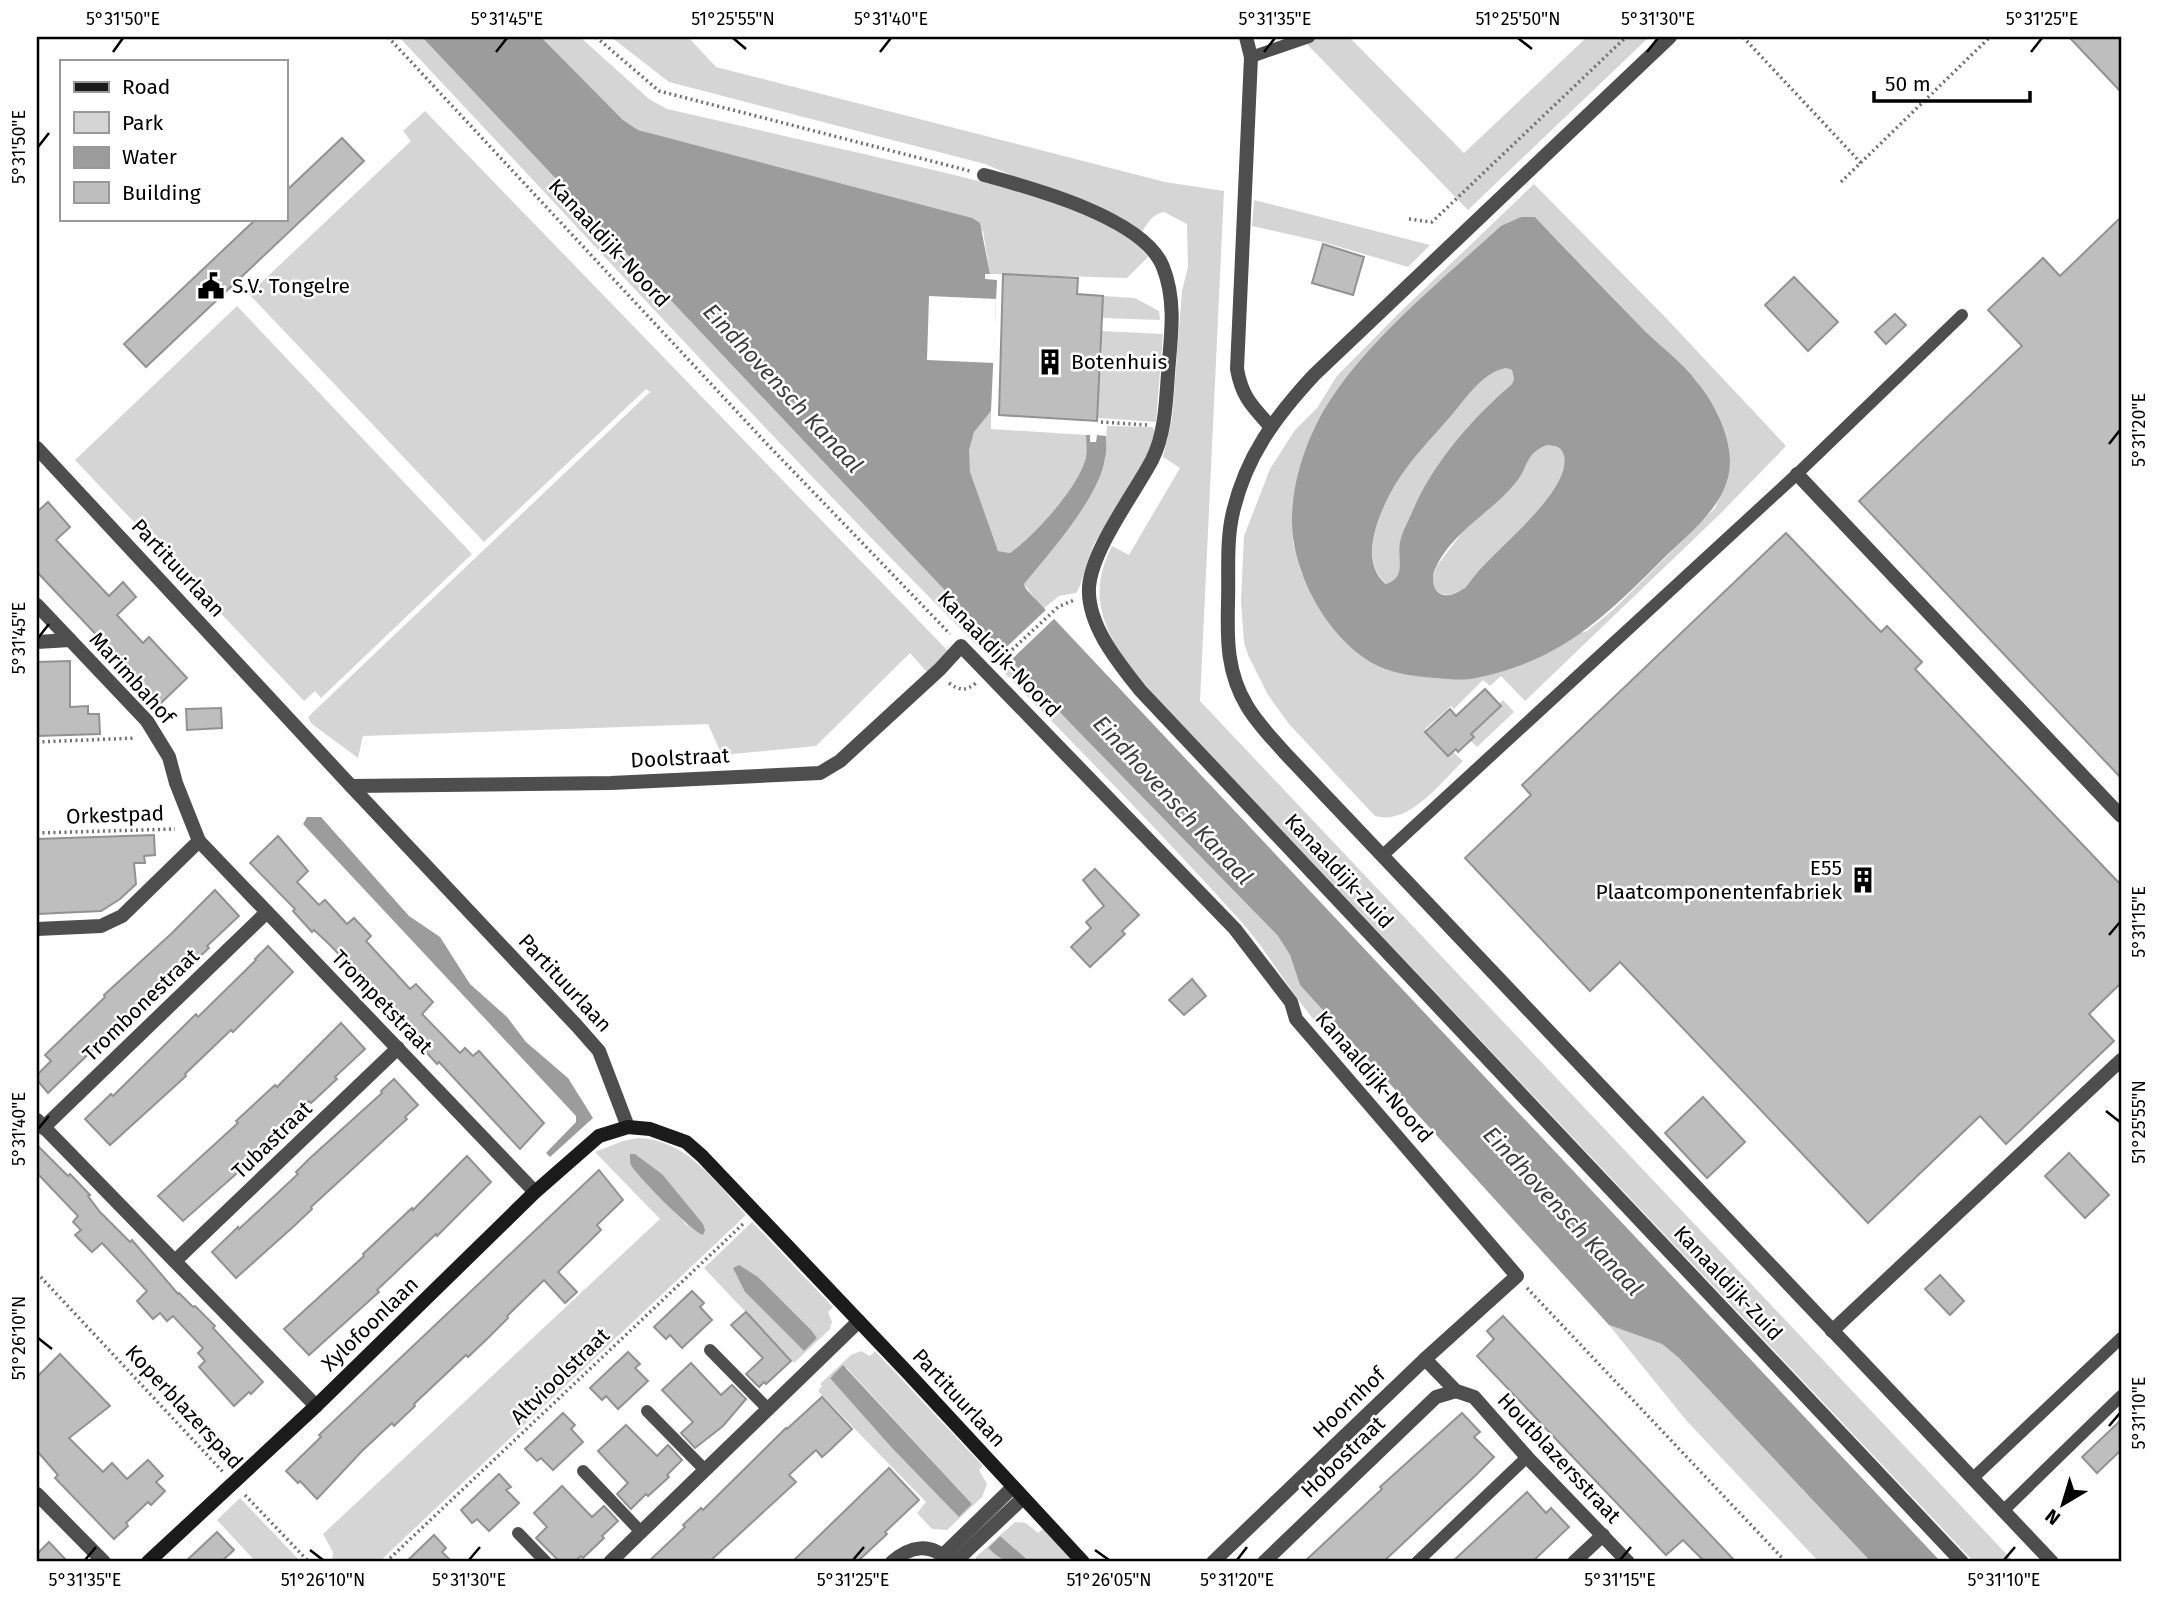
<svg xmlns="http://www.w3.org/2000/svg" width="2158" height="1599" font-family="'Fira Sans',sans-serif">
  <rect width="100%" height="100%" fill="#fff"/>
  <!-- green -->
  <g fill="#d5d5d5" fill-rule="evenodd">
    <path d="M399,37H422L1073,726L1278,936L1290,955L1300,985L1333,1021L1320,1027C1290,993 1269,952 1238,918C1124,792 1003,672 884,551C720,383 560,208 399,37Z"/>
    <path d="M541,37H580L649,99L667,109C730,123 792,138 855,152C921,168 1110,203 1148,257L1127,278L990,274L983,231L638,130L623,120Z"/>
    <path d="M611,37H688L716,67L1165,182L1224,191L1200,701L2014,1562H1974L1159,700C1118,654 1079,609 1112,546L1129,555L1180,468L1163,457L1172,419L1182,291L1188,267L1187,224L1164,212C1153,214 1148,222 1142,232L985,164L669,82Z"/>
    <path d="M1300,37H1349L1464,153L1587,37H1649L1468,210Z"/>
    <path d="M425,111L949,652L927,672L910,653L816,746L722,755L708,724L363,736L358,758L312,724L308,717L650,392L646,389L484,542L249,294L411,141L403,131Z"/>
    <path d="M1534,184L1666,318L1786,446L1720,514L1525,701L1501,676L1490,686L1483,680L1454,709L1451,706L1425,729L1449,753L1452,751L1463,761C1441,782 1409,826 1375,816L1289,724L1268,695L1248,655L1244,642L1241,601L1244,536L1270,469L1295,430L1317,408L1337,376L1398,314ZM1535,217L1648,334L1696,380L1717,413L1730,459L1728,476L1715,508L1613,610L1587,631L1426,677L1378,665L1328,620L1301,572L1293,543L1292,515Z"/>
    <path d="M1254,200L1430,245L1408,267L1323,242L1252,226Z"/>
    <path d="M1103,296L1135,298L1159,311L1160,320L1102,318Z"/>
    <path d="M237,306L472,554L321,698L315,691L304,701L75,460Z"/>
    <path d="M1101,331L1163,334L1156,422L1098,418Z"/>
    <path d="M1506,368L1512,370L1514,379L1512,384C1464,424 1422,478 1402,537C1396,554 1408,577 1387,584C1357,562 1380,511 1395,485C1410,460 1431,439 1450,417C1466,399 1481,373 1506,368Z"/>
    <path d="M991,411V429L1086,435C1086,442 1087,450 1086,457C1080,486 1033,537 1010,553L998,551C985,517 957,469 974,432C977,424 985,418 991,411Z"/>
    <path d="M1107,426L1152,427L1155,430L1148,454L1094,544L1079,588L1076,593L1059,596L1043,609L1024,584L1073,522L1105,459Z"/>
    <path d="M1548,445C1555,446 1562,447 1564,456C1570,487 1514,534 1494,555C1483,565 1474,576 1465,588L1450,595L1441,594L1435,589L1432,579L1436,567L1467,526L1517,481L1531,455L1538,449Z"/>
    <path d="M1503,700L1514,712L1477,747L1466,736Z"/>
    <path d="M638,1138C688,1140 715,1182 746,1215L379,1562H332L333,1552L323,1534L660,1219L595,1152L623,1141ZM635,1154L662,1174L689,1227L662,1199Z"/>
    <path d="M752,1222L833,1307L828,1312L832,1322L830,1329L794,1363L704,1268ZM758,1277L817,1338L800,1347L745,1292Z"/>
    <path d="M1609,1325L1662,1344L1679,1358L1871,1562H1819L1686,1420Z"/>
    <path d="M861,1351L870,1356L875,1351L983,1466L979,1470L987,1484L982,1497L947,1530L932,1529L917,1513L926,1502L818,1391L822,1386L820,1384L851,1355ZM847,1368L972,1504L960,1516L892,1448L830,1377Z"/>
    <path d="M240,1498L301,1562H256L217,1520Z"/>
    <path d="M1015,1522L1026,1523L1038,1533L1043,1529L1074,1562H1030L1000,1536L988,1548L1005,1562H976V1557Z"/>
  </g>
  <!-- water -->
  <g fill="#9c9c9c" fill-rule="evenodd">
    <path d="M422,37H541L623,120L638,130L972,218L980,223L990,274H985V279L997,280L991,411L974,432L969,450L970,472L998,551L1010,553C1033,537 1080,486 1086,457C1087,450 1086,442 1086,435H1090V442H1096L1097,435L1106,436C1106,443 1107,451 1105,458C1099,498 1050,552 1024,584L1026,589L1941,1562H1871L1679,1358L1662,1344L1609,1325L1300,985L1290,955L1278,936L1073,726Z"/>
    <path d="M1521,217H1535C1571,255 1608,293 1645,331C1662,348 1683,363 1697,382C1714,403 1729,432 1730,460C1731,503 1689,533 1662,560C1604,618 1560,661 1476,678C1463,681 1449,679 1436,678C1418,677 1395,674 1378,666C1335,645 1302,590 1294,544C1287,504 1299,459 1317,423C1354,350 1440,282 1501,226ZM1506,368L1512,370L1514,379L1512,384C1472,418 1433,463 1412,512C1408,522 1402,532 1400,542C1397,558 1407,578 1386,584C1357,561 1380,511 1395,485C1410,460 1431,439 1450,417C1466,399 1481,373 1506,368ZM1548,445C1556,446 1562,447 1564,456C1570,487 1514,534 1494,555C1483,565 1474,576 1465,588C1461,590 1455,594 1450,595C1434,598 1430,580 1435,569C1453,530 1493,512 1517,481C1529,465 1526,452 1548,445Z"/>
    <path d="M307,817H321L409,916L440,937L470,984L507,1017L526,1042L568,1078L593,1118L550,1157L546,1153L576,1122V1116L303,824Z"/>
    <path d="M630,1154H635L662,1174L703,1224L705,1230L703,1235C693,1233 637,1176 631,1165C630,1163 630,1157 630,1154Z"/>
    <path d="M739,1265L758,1277L811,1330L817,1338L804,1351L745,1292L733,1268Z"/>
    <path d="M843,1365L972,1504L959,1517L892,1448L830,1378Z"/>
    <path d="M1000,1536L1030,1562C1008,1562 1004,1563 988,1548Z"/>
  </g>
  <!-- pier -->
  <g fill="#fff">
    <path d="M929,296L996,299L994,363L927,360Z"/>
    <path d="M1048,608L1056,617L1009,662L1000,653Z"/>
  </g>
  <!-- building -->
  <g fill="#bebebe" stroke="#929292" stroke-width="2">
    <path d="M2069,37H2121V92Z"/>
    <path d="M342,138L364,161L146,367L124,344L256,219H285V192Z"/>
    <path d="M2121,217V778L1859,501L2022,346L1988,310L2043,258L2060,276Z"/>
    <path d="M1323,244L1364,257L1353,295L1312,283Z"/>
    <path d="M1003,274L1078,278L1077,294L1103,296L1097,421L999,415Z"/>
    <path d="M1794,277L1838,322L1808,351L1765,305Z"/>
    <path d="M1895,314L1906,325L1886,344L1875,332Z"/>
    <path d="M48,502L70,527L56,540L109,596L123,582L136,597L117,615L143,643L149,637L187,678L161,703L37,572V512Z"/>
    <path d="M1786,533L1881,632L1887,626L1922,662L1915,669L2121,885V983L2089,1014L2114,1041L2006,1144L1980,1116L1868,1223L1620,962L1590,991L1465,858L1531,795L1522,785Z"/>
    <path d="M70,661V707L88,706V714H99L100,734L37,736V662Z"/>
    <path d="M1485,689L1501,706L1471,734L1474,737L1458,752L1456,749L1448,756L1425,732L1450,709L1456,716Z"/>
    <path d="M221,708L222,728L187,730L186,709Z"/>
    <path d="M154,835L155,855L144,856L145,863H134L136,884L120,899L101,911L38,914L37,839Z"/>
    <path d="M278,836L308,871L297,882L319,905L325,900L347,924L354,918L371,936L366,941L410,989L416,984L433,1002L422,1014L460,1053L465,1048L473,1056L479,1051L544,1123L520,1149L439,1062L437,1064L418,1043L420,1041L378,995L376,997L356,976L358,974L329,944L314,930L312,932L293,911L295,909L250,863Z"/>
    <path d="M1095,869L1139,915L1122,931L1125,934L1090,967L1071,947L1091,928L1086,922L1104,906L1083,880Z"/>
    <path d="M215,890L239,916L207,946L209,948L183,972L181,971L116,1032L118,1034L104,1047L100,1043L48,1093L37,1080V1075L51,1061L45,1055L105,997L104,995L171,934Z"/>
    <path d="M268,946L293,972L233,1032L231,1030L185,1074L186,1076L110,1145L85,1119L111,1094L113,1096L196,1014L198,1017L256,960L255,959Z"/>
    <path d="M1192,979L1206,996L1184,1015L1169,1000Z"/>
    <path d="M341,1023L365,1049L335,1077L337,1079L311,1103L309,1101L251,1157L253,1159L183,1221L158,1196L238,1123L236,1121L275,1085L277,1087Z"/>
    <path d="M394,1079L418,1105L405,1117L407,1119L311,1207L312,1209L293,1227L236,1278L212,1252L238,1227L239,1229L298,1174L296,1172L309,1159L382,1093L381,1091Z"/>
    <path d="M1703,1097L1745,1142L1707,1178L1665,1133Z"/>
    <path d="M37,1145L68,1176L70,1174L90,1195L88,1196L100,1212L130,1242L132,1240L178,1294L179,1293L193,1307L195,1306L215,1326L213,1328L263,1382L251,1394L249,1392L234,1406L199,1367L205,1361L198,1353L203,1348L173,1316L167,1321L160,1313L153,1319L137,1301L147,1291L102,1243L92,1252L75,1235L81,1230L73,1222L78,1216L37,1173Z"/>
    <path d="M2069,1153L2109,1195L2085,1218L2045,1176Z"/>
    <path d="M467,1156L491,1182L437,1236L436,1234L377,1290L379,1292L309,1355L284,1329L364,1256L363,1254L412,1208L413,1210Z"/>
    <path d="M599,1170L623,1200L597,1225L601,1230L558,1272L577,1292L565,1303L544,1280L507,1316L508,1318L488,1338L468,1357L466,1355L414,1404L415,1406L394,1426L392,1423L362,1451L317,1499L300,1481L298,1483L286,1471L321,1437L319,1435Z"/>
    <path d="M1940,1275L1964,1301L1950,1315L1925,1289Z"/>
    <path d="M692,1291L704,1303L700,1307L712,1320L682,1348L670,1335L666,1339L654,1327Z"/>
    <path d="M746,1312L791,1361L766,1384L764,1382L759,1387L746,1374L763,1358L731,1325Z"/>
    <path d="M1503,1316L1612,1431L1736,1562H1705L1683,1540L1666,1555L1477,1356L1494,1339L1487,1331Z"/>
    <path d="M628,1352L640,1364L635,1368L648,1381L618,1409L606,1396L602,1400L590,1388Z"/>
    <path d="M60,1354L110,1406L69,1438L103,1472L112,1463L127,1479L148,1460L163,1476L156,1482L165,1491L151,1505L148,1502L126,1523L128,1526L114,1539L55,1478L58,1475L37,1451V1377Z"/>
    <path d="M691,1363L721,1395L732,1385L746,1399L723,1426L695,1448L681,1433L693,1422L662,1390Z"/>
    <path d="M822,1397L852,1429L830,1450L822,1457L816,1450L789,1475L796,1482L709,1562H648L685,1527L683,1525L701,1508L703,1510L786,1428L787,1429Z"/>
    <path d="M563,1413L575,1425L571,1429L583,1442L553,1470L541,1458L537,1461L525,1449Z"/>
    <path d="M1462,1413L1480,1432L1474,1437L1494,1457L1475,1476L1383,1562H1304L1382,1489L1380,1487Z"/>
    <path d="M2121,1420V1450L2097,1473L2082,1457Z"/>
    <path d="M626,1425L657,1456L668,1445L682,1460L667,1475L669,1477L658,1487L648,1496L646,1494L631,1509L617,1494L628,1483L598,1451Z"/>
    <path d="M889,1468L919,1500L885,1532L887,1534L857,1562H792Z"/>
    <path d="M499,1474L511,1487L506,1490L519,1503L489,1531L477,1519L472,1523L461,1510Z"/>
    <path d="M562,1486L592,1517L604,1506L618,1521L602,1536L604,1538L583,1558L581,1556L574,1562H560L536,1538L547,1527L534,1513Z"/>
    <path d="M1527,1492L1546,1513L1551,1508L1569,1527L1532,1562H1452Z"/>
    <path d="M217,1532L234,1550L221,1562H185Z"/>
    <path d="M434,1535L446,1548L442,1552L452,1562H406Z"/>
    <path d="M49,1542L68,1562H37V1554Z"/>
  </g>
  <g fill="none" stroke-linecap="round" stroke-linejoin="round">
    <!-- path -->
    <g stroke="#707070" stroke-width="3.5" stroke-dasharray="2 3.5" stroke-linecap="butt">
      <path d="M388,37L767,444L950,634"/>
      <path d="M596,37L659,91L970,171"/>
      <path d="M1743,37L1861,163"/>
      <path d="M1841,182L1990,37"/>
      <path d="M1409,219L1432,222L1626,37"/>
      <path d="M1101,422L1147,425"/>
      <path d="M1000,661L1058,607L1074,600"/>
      <path d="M949,683C960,691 966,691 976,683"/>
      <path d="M37,742L136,738"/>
      <path d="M37,833L175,829"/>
      <path d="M37,1273L223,1472"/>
      <path d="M1527,1288L1786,1562"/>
      <path d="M245,1495L309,1562"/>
      <path d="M386,1562L743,1224"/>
    </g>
    <!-- lane -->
    <g stroke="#4e4e4e" stroke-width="12">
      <path d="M1251,57L1309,37"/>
      <path d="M1383,855L1797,474L1962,315"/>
      <path d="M710,1350L768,1409"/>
      <path d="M647,1411L705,1470"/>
      <path d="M583,1471L641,1532"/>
      <path d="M1972,1479L2121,1338"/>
      <path d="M2003,1511L2121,1396"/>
      <path d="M518,1533L546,1562"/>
      <path d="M1417,1562L1527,1457"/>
    </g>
    <!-- street -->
    <g stroke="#4e4e4e" stroke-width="14">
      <path d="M1246,37L1251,57L1237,369C1242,397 1252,406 1270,426"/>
      <path d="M1670,37L1314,375C1276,416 1246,456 1233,512C1226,541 1229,573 1228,603C1227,640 1227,673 1247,706C1257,723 1271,737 1284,752L2052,1562"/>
      <path d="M984,175C1032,188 1144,218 1163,267C1175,297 1172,329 1169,361C1166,393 1167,430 1152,460C1134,494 1092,549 1089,587C1087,625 1118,662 1140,690L1962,1562"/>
      <path d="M37,448L351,786L577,1026L599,1051L628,1127"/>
      <path d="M1797,474L2121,816"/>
      <path d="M37,605L147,721L169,757L176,783L199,841L535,1192"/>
      <path d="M37,642L70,640"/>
      <path d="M351,786L611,783L820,773L840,761L940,669L961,646L1235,929L1291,1002L1296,1019L1517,1276L1425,1359L1213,1562"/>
      <path d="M37,929L101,926L122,916L199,841"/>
      <path d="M37,1120L316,1406"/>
      <path d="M43,1128L267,912"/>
      <path d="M175,1261L398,1048"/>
      <path d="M1832,1331L2121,1060"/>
      <path d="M1425,1359L1456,1391L1474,1397L1527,1457L1628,1562"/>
      <path d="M37,1494L104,1562"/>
      <path d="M943,1555L1013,1487"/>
      <path d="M610,1562L859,1321"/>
      <path d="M892,1562C910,1546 931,1542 948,1561"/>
      <path d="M955,1562L1023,1498"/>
      <path d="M1264,1562L1436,1397L1456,1391"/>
      <path d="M1574,1562L1603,1535"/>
    </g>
    <!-- secondary -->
    <path stroke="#1b1b1b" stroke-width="14" d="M148,1562L316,1406L535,1192L599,1136L628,1127L650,1129L686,1142L702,1156L908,1373L1083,1562"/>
  </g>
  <!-- ticks -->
  <path fill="none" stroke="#000" stroke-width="2.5" d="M733,38L746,49M1518,38L1532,49M113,52L123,38M496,52L507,38M880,52L891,38M1264,52L1275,38M1647,52L1658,38M2031,52L2042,38M38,147L49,133M2109,444L2120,430M38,638L49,624M2109,935L2120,922M2106,1111L2120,1122M38,1129L49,1116M38,1338L52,1349M2109,1426L2120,1413M310,1550L323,1560M1095,1550L1109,1560M85,1560L96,1547M469,1560L480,1547M853,1560L864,1547M1237,1560L1247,1547M1620,1560L1631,1547M2004,1560L2015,1547"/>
  <!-- icons -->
  <defs>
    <g id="civic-bare" transform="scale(2.1)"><path d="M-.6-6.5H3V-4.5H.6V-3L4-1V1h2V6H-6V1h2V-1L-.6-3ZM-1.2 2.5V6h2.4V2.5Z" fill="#000" stroke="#fff" stroke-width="2.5" paint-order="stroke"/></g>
    <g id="building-bare" transform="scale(2.1)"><path d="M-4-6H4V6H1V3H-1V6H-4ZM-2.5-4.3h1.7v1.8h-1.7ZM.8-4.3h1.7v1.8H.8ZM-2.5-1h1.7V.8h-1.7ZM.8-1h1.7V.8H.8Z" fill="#000" stroke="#fff" stroke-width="2.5" paint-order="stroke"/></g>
  </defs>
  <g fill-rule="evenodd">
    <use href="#civic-bare" x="211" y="286"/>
    <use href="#building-bare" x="1050" y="362"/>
    <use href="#building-bare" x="1863" y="880"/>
  </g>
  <g text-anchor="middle" stroke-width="5" stroke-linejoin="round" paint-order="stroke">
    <!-- street labels -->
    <g font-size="21" fill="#000" stroke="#fff">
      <text transform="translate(609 243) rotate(47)" y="7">Kanaaldijk-Noord</text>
      <text transform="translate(178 568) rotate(47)" y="7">Partituurlaan</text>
      <text transform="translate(999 654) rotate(46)" y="7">Kanaaldijk-Noord</text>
      <text transform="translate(132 678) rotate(48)" y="7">Marimbahof</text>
      <text transform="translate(680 758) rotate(-3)" y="7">Doolstraat</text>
      <text transform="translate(115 815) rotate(-2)" y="7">Orkestpad</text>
      <text transform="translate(1339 871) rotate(47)" y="7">Kanaaldijk-Zuid</text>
      <text transform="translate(565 983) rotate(47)" y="7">Partituurlaan</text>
      <text transform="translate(382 1002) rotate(46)" y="7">Trompetstraat</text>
      <text transform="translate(141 1005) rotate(-44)" y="7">Trombonestraat</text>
      <text transform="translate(1374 1077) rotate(49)" y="7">Kanaaldijk-Noord</text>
      <text transform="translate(272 1140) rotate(-44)" y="7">Tubastraat</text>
      <text transform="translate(1728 1283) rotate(47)" y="7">Kanaaldijk-Zuid</text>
      <text transform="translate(370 1324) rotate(-44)" y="7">Xylofoonlaan</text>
      <text transform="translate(560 1376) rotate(-44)" y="7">Altvioolstraat</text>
      <text transform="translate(959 1398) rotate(47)" y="7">Partituurlaan</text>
      <text transform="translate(1349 1403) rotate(-44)" y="7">Hoornhof</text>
      <text transform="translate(184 1407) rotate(47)" y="7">Koperblazerspad</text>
      <text transform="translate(1343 1457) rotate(-44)" y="7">Hobostraat</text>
      <text transform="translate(1559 1458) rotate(47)" y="7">Houtblazersstraat</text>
    </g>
    <!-- poi labels -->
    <g font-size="21" fill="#000" stroke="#fff" text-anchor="start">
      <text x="232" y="293">S.V. Tongelre</text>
      <text x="1071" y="369">Botenhuis</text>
      <text x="1842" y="875" text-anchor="end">E55<tspan x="1842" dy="24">Plaatcomponentenfabriek</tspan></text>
    </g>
    <!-- water labels -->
    <g font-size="23" font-style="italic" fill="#3d3d3d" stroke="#fff">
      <text transform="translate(783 388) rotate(47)" y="8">Eindhovensch Kanaal</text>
      <text transform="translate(1173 800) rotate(47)" y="8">Eindhovensch Kanaal</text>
      <text transform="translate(1563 1211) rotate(47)" y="8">Eindhovensch Kanaal</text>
    </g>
  </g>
  <!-- border -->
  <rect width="2158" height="1599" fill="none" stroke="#ffffff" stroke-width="77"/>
  <!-- legend -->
  <rect x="60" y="60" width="228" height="161" fill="#ffffff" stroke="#999999" stroke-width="2"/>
  <rect x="74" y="82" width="35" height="10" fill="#1b1b1b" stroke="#999999" stroke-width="2"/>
  <text x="122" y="94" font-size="21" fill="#000000">Road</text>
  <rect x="74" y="112" width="35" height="21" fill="#d5d5d5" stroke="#999999" stroke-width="2"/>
  <text x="122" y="130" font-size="21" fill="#000000">Park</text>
  <rect x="74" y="147" width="35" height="21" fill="#9c9c9c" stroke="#999999" stroke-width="2"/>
  <text x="122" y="164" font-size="21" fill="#000000">Water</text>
  <rect x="74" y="182" width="35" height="21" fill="#bebebe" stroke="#999999" stroke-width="2"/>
  <text x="122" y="200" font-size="21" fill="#000000">Building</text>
  <!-- north arrow -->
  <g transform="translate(2063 1504) rotate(218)" stroke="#ffffff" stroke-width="5" paint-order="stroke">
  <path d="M0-5L12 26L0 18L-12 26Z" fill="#000000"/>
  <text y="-10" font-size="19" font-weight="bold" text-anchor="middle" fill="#000000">N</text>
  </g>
  <!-- scale -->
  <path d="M1874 91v10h156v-10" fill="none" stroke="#000000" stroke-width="3.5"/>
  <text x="1885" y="91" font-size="21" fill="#000000" stroke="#ffffff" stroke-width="5" paint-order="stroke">50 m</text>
  <rect x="38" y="38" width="2082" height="1522" fill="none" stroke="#000" stroke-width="2.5"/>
  <g font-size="18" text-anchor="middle" fill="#000">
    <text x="123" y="25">5°31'50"E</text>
    <text x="507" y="25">5°31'45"E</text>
    <text x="733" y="25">51°25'55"N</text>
    <text x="891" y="25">5°31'40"E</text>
    <text x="1275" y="25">5°31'35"E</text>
    <text x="1518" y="25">51°25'50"N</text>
    <text x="1658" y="25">5°31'30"E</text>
    <text x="2042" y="25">5°31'25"E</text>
    <text transform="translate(19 147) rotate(-90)" y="6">5°31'50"E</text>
    <text transform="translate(2139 430) rotate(-90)" y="6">5°31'20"E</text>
    <text transform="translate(19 638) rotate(-90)" y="6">5°31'45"E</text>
    <text transform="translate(2139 922) rotate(-90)" y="6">5°31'15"E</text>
    <text transform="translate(2139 1122) rotate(-90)" y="6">51°25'55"N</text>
    <text transform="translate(19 1129) rotate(-90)" y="6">5°31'40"E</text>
    <text transform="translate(19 1338) rotate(-90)" y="6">51°26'10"N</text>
    <text transform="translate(2139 1413) rotate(-90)" y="6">5°31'10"E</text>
    <text x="85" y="1586">5°31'35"E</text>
    <text x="323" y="1586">51°26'10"N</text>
    <text x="469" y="1586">5°31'30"E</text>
    <text x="853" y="1586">5°31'25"E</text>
    <text x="1109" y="1586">51°26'05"N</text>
    <text x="1237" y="1586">5°31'20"E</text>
    <text x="1620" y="1586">5°31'15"E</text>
    <text x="2004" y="1586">5°31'10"E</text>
  </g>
</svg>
